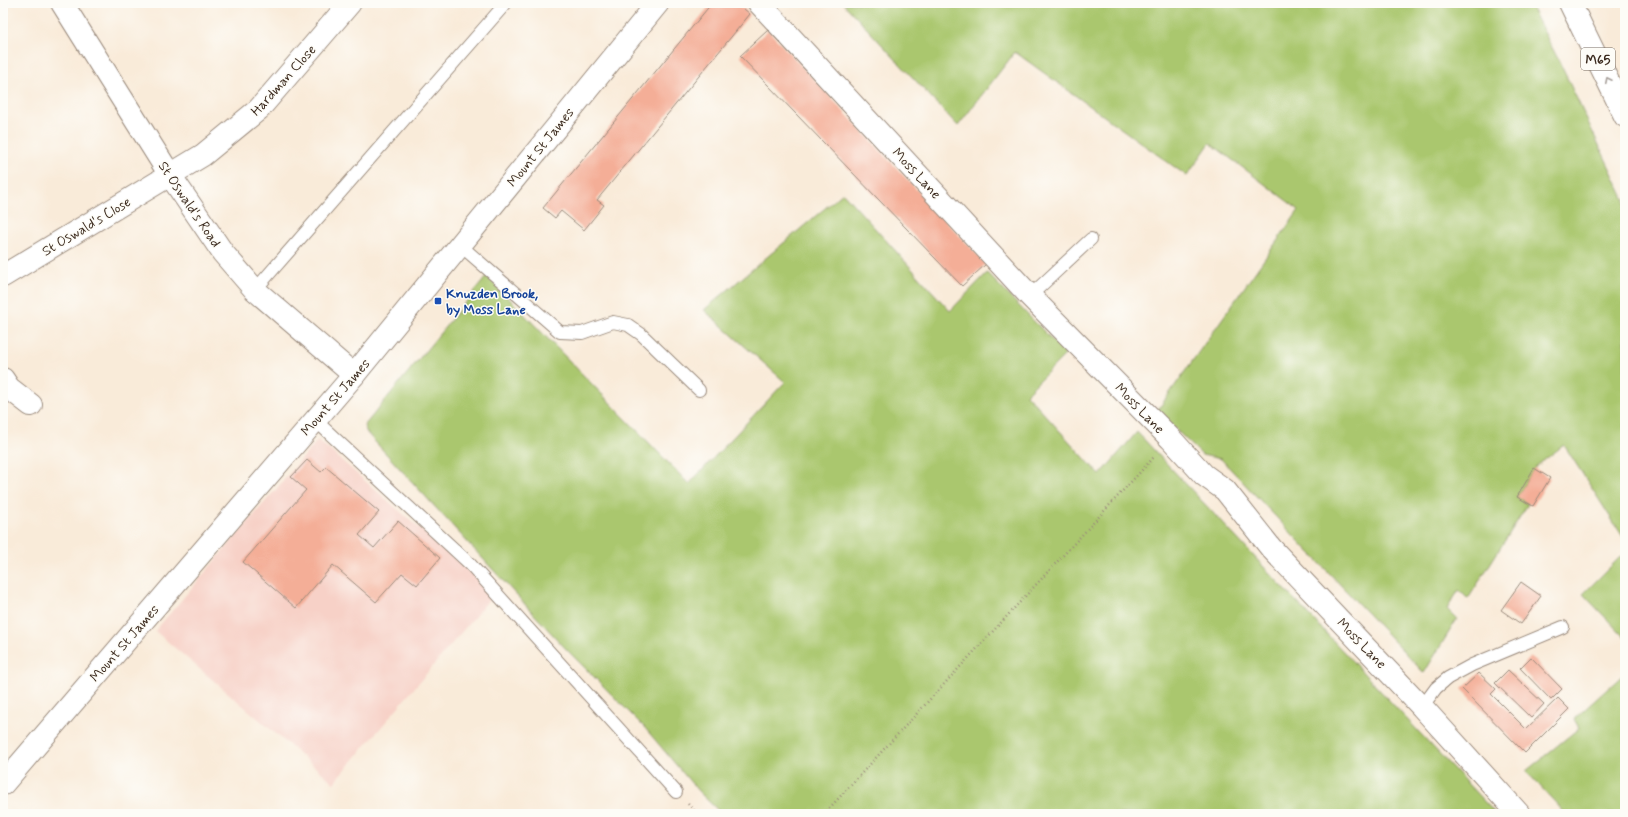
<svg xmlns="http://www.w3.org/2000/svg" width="1628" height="817" font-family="Mynerve,sans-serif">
  <rect width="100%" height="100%" fill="#fdfcf7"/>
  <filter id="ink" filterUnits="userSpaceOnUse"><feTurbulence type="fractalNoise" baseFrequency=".025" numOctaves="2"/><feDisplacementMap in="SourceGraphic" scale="8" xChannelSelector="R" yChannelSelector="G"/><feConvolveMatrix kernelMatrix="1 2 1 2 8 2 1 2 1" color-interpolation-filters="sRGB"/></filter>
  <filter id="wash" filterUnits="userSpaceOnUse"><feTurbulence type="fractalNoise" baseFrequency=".012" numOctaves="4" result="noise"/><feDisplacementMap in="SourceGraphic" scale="16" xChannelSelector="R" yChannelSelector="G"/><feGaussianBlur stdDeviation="0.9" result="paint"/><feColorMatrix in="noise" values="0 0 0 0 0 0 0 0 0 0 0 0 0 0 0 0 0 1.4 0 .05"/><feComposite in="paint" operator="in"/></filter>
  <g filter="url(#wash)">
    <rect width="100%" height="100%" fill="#f9ebd9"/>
    <!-- built -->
    <path fill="#f7d1c7" d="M318,440L495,594L492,596L334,783L155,631Z"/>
    <!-- green -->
    <g fill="#aac76e" stroke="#727846">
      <path d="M843,3H1529L1558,59L1625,200V540L1564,445L1534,468L1517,497L1528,504L1468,599L1459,590L1447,609L1457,619L1424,673L1221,459L1202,455L1157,411L1299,210L1210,143L1187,176L1015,52L958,126Z"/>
      <path d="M843,193L950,311L987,273L1066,354L1026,394L1100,475L1137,432L1496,814H722L699,792L645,728L566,649L367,433L364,426L487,276L689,484L785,382L704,310Z"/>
      <path d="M1625,552V638L1583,594Z"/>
      <path d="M1625,673V814H1566L1526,771L1579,728L1574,719Z"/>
    </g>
    <g id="blocks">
      <!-- building -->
      <g fill="#f4ae97">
        <path d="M712,3H737L750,14L597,200L604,205L584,230L561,211L555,218L543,208Z"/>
        <path d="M768,30L986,264L962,286L740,56Z"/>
        <path d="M307,460L321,472L326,467L379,512L359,535L374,548L398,521L440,558L417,585L402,573L376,602L333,565L296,608L243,562L306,490L291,477Z"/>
        <path d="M1534,468L1550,478L1533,506L1517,497Z"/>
        <path d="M1521,582L1541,596L1521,624L1501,610Z"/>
        <path d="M1531,657L1562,689L1551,700L1520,668Z"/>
        <path d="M1508,670L1544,704L1531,718L1495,683Z"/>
        <path d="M1479,673L1496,689L1491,694L1526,729L1558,698L1569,709L1525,753L1462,689Z"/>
      </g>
    </g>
  </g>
  <g filter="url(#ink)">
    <use href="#blocks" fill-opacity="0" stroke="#9a8a7c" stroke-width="1"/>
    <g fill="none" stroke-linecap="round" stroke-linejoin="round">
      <!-- service casing -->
      <g stroke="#9a8a7c" stroke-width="14">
        <g id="service">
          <path d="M460,245L560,332L582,333L613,322L628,325L641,334L699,390"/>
          <path d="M255,290L506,3"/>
          <path d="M1030,296L1091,239"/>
          <path d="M315,420L470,564L676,792"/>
          <path d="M1422,707L1436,688L1448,678L1472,665L1563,627"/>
        </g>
      </g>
      <!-- minor casing -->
      <g stroke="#9a8a7c" stroke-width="24">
        <g id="minor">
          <path d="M62,3L170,175L223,253L255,290L354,375"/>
          <path d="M759,3L1030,296L1171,439L1204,475L1225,490L1271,548L1422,707L1519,814"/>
          <path d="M3,276L203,155L259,109L350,3"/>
          <path d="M3,379L9,388L31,405"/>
        </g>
      </g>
      <!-- secondary casing -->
      <g stroke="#9a8a7c" stroke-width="24">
        <path id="secondary" d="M3,784L354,375L658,3"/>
      </g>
      <!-- motorway casing -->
      <g stroke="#9a8a7c" stroke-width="24">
        <path id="motorway" d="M1570,3L1625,116"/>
      </g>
      <!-- path -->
      <g stroke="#9a8a7c" stroke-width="2.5" stroke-dasharray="1 3" stroke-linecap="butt">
        <path d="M688,804L697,814"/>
        <path d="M824,814L1155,456"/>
      </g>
      <!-- service -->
      <use href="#service" stroke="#fff" stroke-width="12"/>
      <!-- minor -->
      <use href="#minor" stroke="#fff" stroke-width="22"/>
      <!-- secondary -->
      <use href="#secondary" stroke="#fff" stroke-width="22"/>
      <!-- motorway -->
      <use href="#motorway" stroke="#fff" stroke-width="22"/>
    </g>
    <!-- one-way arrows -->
    <defs><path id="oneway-chevron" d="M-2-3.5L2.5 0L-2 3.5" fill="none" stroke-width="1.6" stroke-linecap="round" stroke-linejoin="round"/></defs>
    <use stroke="#a79f9a" href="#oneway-chevron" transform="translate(1608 80) rotate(-116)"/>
  </g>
  <!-- markers -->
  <rect fill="#1a4fb4" stroke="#fdfcf7" stroke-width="1.5" x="434" y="297" width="8" height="8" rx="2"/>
  <g text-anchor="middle" stroke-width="3" stroke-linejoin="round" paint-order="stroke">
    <!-- shield labels -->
    <rect fill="#fdfcf7" stroke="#75695f" stroke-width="1" x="1581" y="48" width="34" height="22" rx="3"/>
    <g font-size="13" font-weight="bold" fill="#3b2a1e">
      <text x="1598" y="64">M65</text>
    </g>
    <!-- street labels -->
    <g font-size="14" fill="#3b2a1e" stroke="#fdfcf7">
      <text transform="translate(283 80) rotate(-48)" y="5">Hardman Close</text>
      <text transform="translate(540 147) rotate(-51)" y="5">Mount St James</text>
      <text transform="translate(917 173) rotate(47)" y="5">Moss Lane</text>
      <text transform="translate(190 204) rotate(56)" y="5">St Oswald's Road</text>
      <text transform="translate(86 226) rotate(-31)" y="5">St Oswald's Close</text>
      <text transform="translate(335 397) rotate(-49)" y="5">Mount St James</text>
      <text transform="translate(1140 408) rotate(46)" y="5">Moss Lane</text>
      <text transform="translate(124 643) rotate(-49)" y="5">Mount St James</text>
      <text transform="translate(1362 643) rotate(46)" y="5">Moss Lane</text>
    </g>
    <!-- transit labels -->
    <g font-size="14" font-weight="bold" fill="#164399" stroke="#fdfcf7" text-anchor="start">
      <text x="446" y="298">Knuzden Brook,<tspan x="446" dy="16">by Moss Lane</tspan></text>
    </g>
  </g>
  <!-- margin -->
  <rect width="1628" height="817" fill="none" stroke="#fdfcf7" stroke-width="16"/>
</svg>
